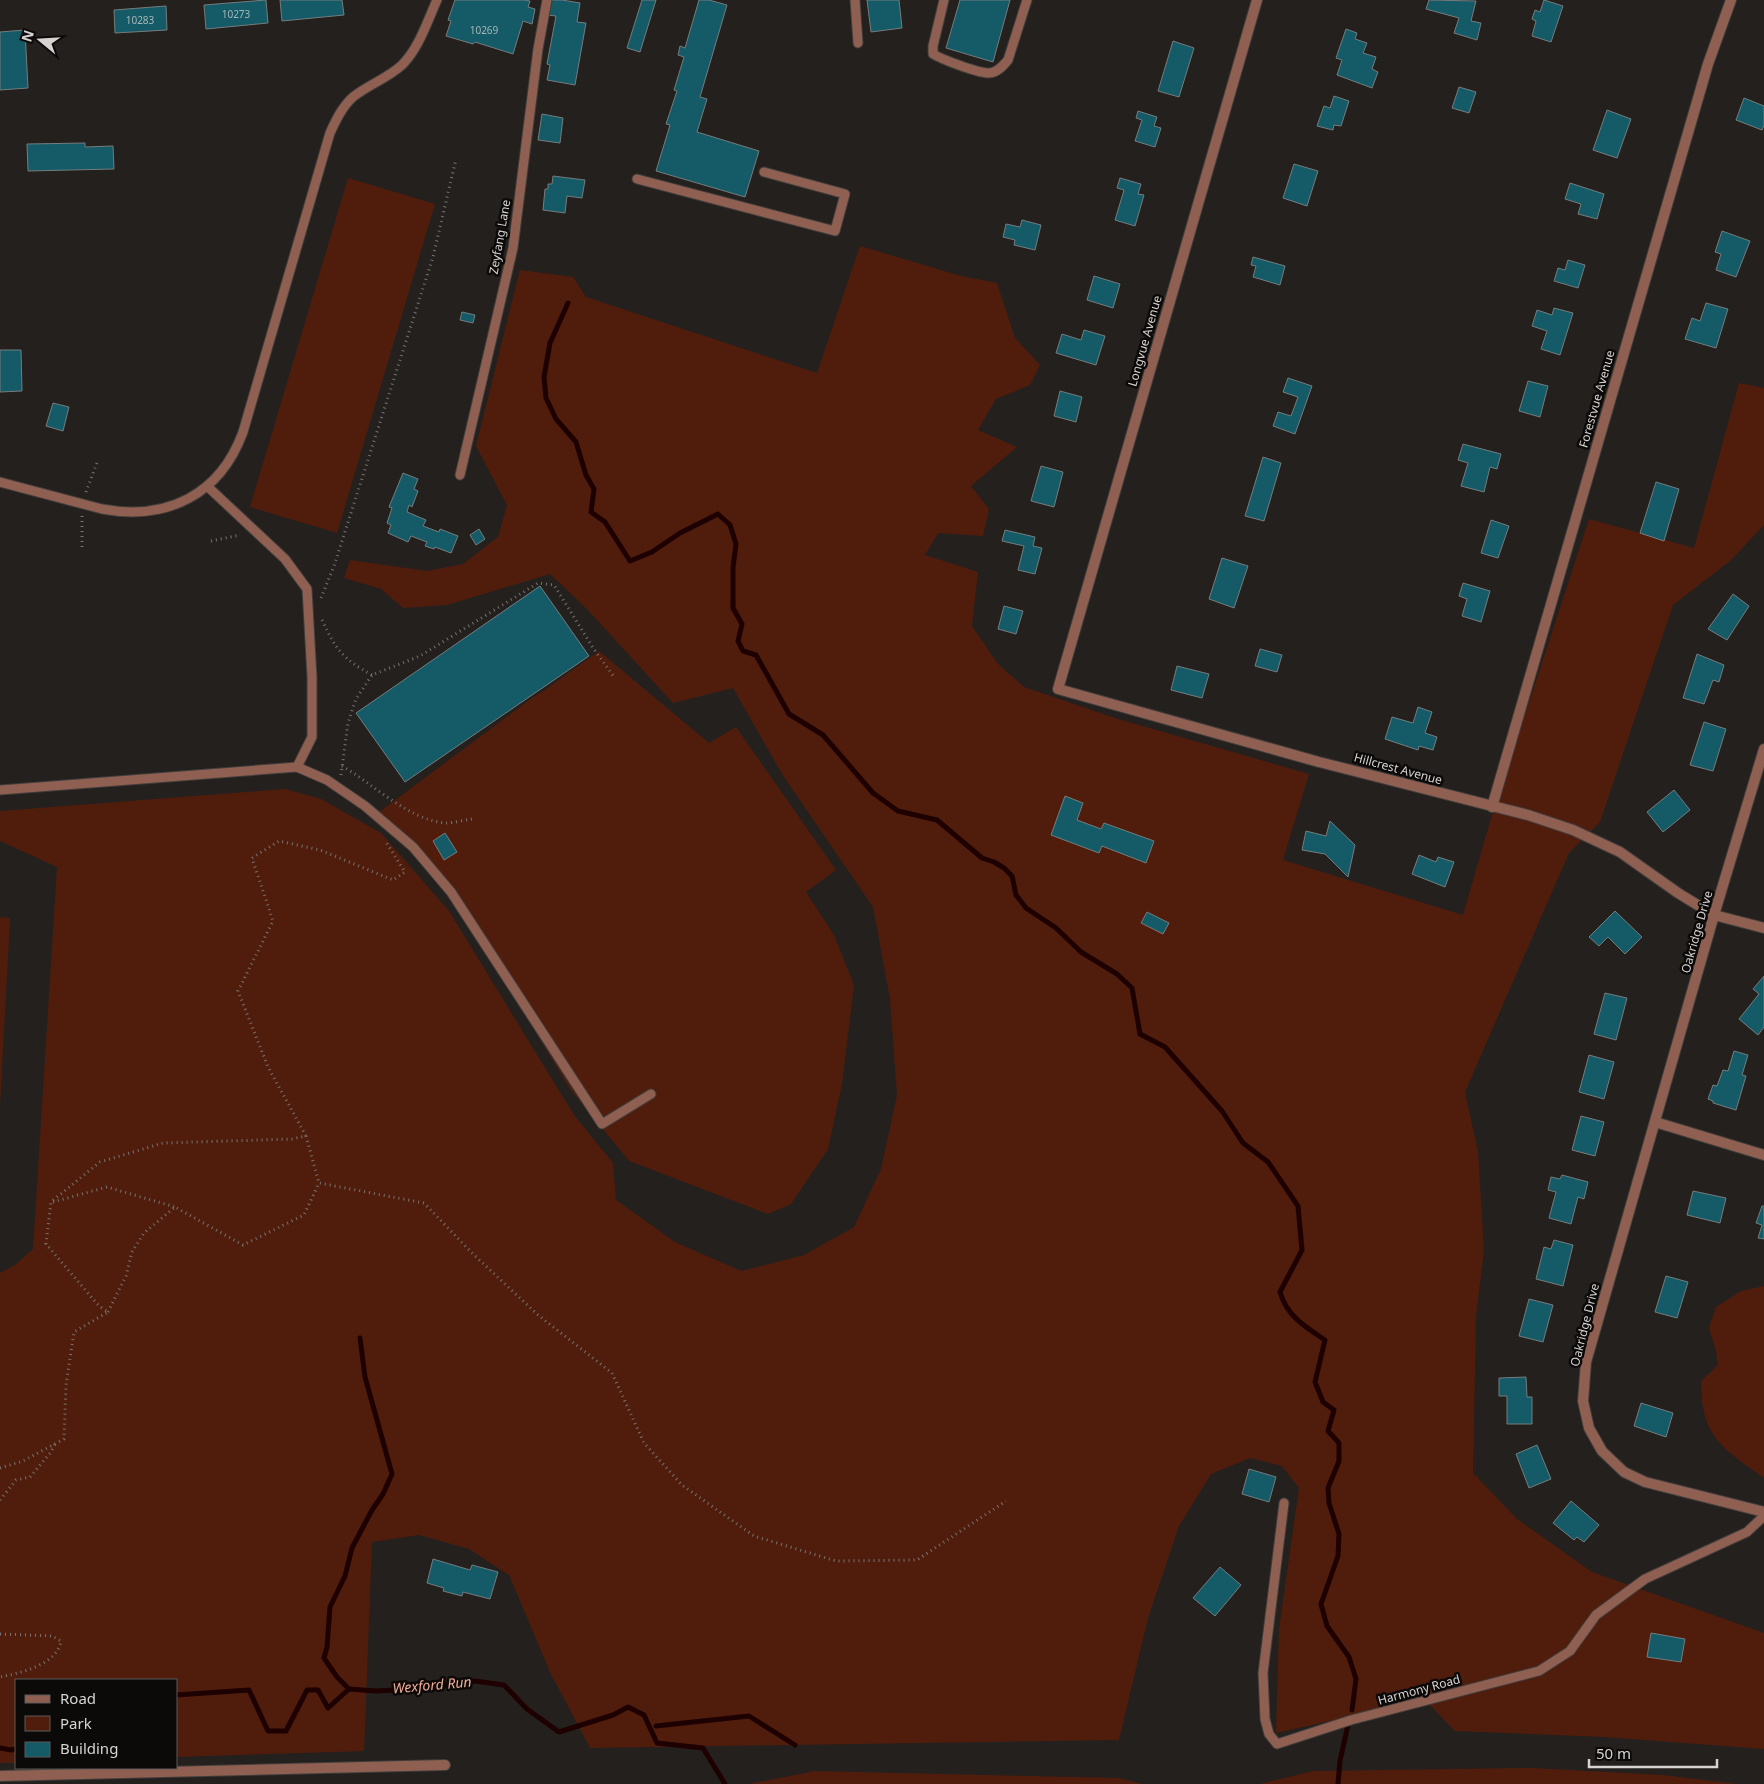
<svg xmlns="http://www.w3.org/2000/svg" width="1764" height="1784" font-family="'Noto Sans',sans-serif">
  <rect width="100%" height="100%" fill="#24201e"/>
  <!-- green -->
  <g fill="#501d0d">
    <path d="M348,178L435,204L337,533L250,507Z"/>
    <path d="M860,246L961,276L997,283L1015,338L1040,365L1030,385L996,399L978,430L1017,447L971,486L989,509L983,536L938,533L925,555L978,572L972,626L998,664L1024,687L1118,719L1309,774L1283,860L1463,915L1489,825L1589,519L1694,548L1739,383L1764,388V525L1730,561L1673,605L1600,822L1569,853L1465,1092L1478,1152L1484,1250L1476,1316L1473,1473L1517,1519L1592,1572L1764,1633V1749L1604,1737L1455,1731L1425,1700L1276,1733L1279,1629L1299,1488L1282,1466L1250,1458L1211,1474L1179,1526L1148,1618L1119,1740L590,1748L550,1672L509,1575L469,1549L419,1535L372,1542L364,1751L176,1757V1680H16V1763H0V1273L15,1265L33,1249L57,867L0,841V811L285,789L321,799L381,833L449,911L574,1115L613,1163L616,1200L675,1242L741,1271L804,1255L854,1227L881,1169L897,1095L890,999L873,907L782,774L733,688L673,703L586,608L550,574L447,605L403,608L381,589L344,578L350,560L427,571L463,564L498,537L507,505L476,446L520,270L573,277L586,297L817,373Z"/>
    <path d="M599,651L709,743L736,727L836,870L806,892L834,935L854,985L842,1084L828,1149L791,1204L768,1214L629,1161L570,1089L451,892L375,815L532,698L545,690Z"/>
    <path d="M0,917L10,918L0,1106Z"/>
    <path d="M1764,1286V1478C1723,1448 1701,1438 1701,1381L1718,1365L1716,1351L1709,1328L1716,1307L1741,1291Z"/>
    <path d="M1532,1768L1663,1775L1737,1784H1260L1313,1771Z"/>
    <path d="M815,1771L1119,1778L1142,1784H749Z"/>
  </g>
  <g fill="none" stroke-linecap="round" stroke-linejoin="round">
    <!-- stream -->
    <g stroke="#1e0000" stroke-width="5">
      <path d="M568,303L550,343L544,377L546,398L556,419L576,442L586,475L594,489L591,512L605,522L630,561L652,552L680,533L718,514L730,525L736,544L733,567V608L742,624L738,641L743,651L756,655L789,714L823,735L873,793L898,811L937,820L982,858L994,862L1004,868L1012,876L1016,895L1026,908L1056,928L1081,952L1117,974L1132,988L1140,1034L1165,1047L1222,1111L1243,1143L1268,1162L1298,1206L1302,1250L1280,1292C1287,1316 1304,1326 1325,1340L1315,1382L1323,1402L1334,1410L1328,1431L1339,1443V1461L1328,1488L1329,1503L1339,1534L1338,1556L1321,1604L1327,1626L1349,1657L1356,1679L1352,1710"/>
      <path d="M349,1689L337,1677L324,1658L327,1647L330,1607L345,1576L352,1548L372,1510L383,1494L392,1474L365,1377L360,1338"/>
      <path d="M176,1695L249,1690L268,1731H286L307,1690H318L328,1708L349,1689L376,1691L418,1689L475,1681L504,1685L527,1709L559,1732L613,1715L628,1707L644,1715L657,1743L703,1748L725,1784"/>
      <path d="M656,1726L749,1716L795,1745"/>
      <path d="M0,1748L11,1750L16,1749"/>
      <path d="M1338,1784L1340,1761L1348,1725"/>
    </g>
  </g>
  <!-- building -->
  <g fill="#155b67" stroke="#757c7d">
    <path d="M266,0L268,23L206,29L204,5Z"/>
    <path d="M280,0H342L344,15L282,21Z"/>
    <path d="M455,0H524L530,1L528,7L535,9L532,24L523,21L513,54L475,42L473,44L446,36L451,21L448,20Z"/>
    <path d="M550,0H562L580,3L577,22L586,23L575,85L547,80L550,65L547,64L556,16L547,15Z"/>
    <path d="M642,0H656L640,52L627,48Z"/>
    <path d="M699,0H709L727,5L700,97L707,99L697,132L759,151L745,197L656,171L670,125L666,124L677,91L674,90L684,57L678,55L680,46L685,48Z"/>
    <path d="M867,0H899L902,28L871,32Z"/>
    <path d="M960,0H1010L993,62L946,48Z"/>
    <path d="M1429,0L1476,1L1471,21L1481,23L1477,40L1454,33L1459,18L1426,9Z"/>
    <path d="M1544,0L1563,6L1551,42L1532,36L1536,21L1532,19L1535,10L1540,12Z"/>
    <path d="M166,6L167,30L115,33L114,10Z"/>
    <path d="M1346,29L1357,33L1355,39L1367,43L1363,53L1376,57L1372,69L1378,72L1372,88L1337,75L1342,60L1336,58Z"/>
    <path d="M25,30L28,88L0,90V32Z"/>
    <path d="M1173,41L1194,48L1179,97L1158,91Z"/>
    <path d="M1459,87L1476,92L1469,113L1452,108Z"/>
    <path d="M1334,96L1349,101L1341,126L1334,125L1333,130L1317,126L1324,106L1330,108Z"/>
    <path d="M1744,98L1764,106V125L1762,130L1736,120Z"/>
    <path d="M1607,110L1631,119L1617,158L1593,150Z"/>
    <path d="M1138,111L1157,117L1154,126L1161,128L1155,147L1135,141L1142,120L1136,118Z"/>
    <path d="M542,114L563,118L560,143L538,140Z"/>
    <path d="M85,143V147L113,146L114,169L28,171L27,144Z"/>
    <path d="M1294,164L1318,171L1307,206L1283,198Z"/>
    <path d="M553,176L585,180L582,198L567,196L565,213L543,210L545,189H548V184H552Z"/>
    <path d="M1120,178L1141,184L1138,194L1144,195L1135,226L1115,220L1124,190L1117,188Z"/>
    <path d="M1570,183L1604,194L1597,219L1578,214L1581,204L1565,199Z"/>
    <path d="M1022,220L1041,225L1035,250L1014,245L1015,240L1003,237L1006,224L1020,227Z"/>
    <path d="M1722,231L1750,241L1736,277L1716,270L1721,254L1715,252Z"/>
    <path d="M1253,257L1285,266L1280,285L1253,277L1256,266L1251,265Z"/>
    <path d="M1568,260L1585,265L1578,288L1554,281L1558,268L1565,270Z"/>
    <path d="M1094,276L1120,284L1113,308L1087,300Z"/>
    <path d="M1706,303L1728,309L1716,348L1685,339L1692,318L1700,321Z"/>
    <path d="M1554,308L1573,313L1560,355L1541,349L1547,331L1532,326L1537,310L1552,315Z"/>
    <path d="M462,312L475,315L473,323L460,320Z"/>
    <path d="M1084,330L1105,336L1096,365L1056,353L1062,334L1081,340Z"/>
    <path d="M0,350H21L22,391L0,392Z"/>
    <path d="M1288,378L1312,386L1295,434L1273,426L1278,412L1291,416L1298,397L1283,392Z"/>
    <path d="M1528,381L1548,386L1540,417L1519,411Z"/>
    <path d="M1060,391L1082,397L1076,422L1054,416Z"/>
    <path d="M53,403L69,407L63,431L46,426Z"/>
    <path d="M1463,444L1501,454L1497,469L1490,467L1484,492L1461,486L1468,463L1458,460Z"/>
    <path d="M1263,457L1281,463L1264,521L1245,516Z"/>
    <path d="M1041,466L1063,472L1054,507L1031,501Z"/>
    <path d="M403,473L418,479L414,489L418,491L412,507L409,505L407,512L426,520L423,526L439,532L440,529L458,536L451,553L435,547L434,549L425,546L427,542L411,536L408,542L388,533L391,525L387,523L392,508L389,507Z"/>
    <path d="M1656,482L1679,489L1664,541L1640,533Z"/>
    <path d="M1491,520L1509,526L1498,558L1481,553Z"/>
    <path d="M479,529L485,539L476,545L470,535Z"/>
    <path d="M1005,530L1035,537L1033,546L1042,548L1035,574L1018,570L1024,546L1002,541Z"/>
    <path d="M1222,558L1248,566L1234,608L1209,599Z"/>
    <path d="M1463,583L1490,591L1481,622L1462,616L1467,599L1459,596Z"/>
    <path d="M540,586L589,656L405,782L356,713Z"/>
    <path d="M1733,594L1749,606L1727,640L1708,629Z"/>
    <path d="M1004,606L1023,611L1016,634L998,629Z"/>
    <path d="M1260,649L1282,655L1277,672L1255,666Z"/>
    <path d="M1697,654L1724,665L1719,682L1713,680L1704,704L1683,698Z"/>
    <path d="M1177,666L1209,674L1202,698L1171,690Z"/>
    <path d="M1418,707L1432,712L1425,733L1437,737L1433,750L1419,746L1418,750L1385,739L1392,717L1413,723Z"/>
    <path d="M1704,722L1726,729L1713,771L1690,765Z"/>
    <path d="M1674,790L1690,810L1663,832L1647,812Z"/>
    <path d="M1065,796L1083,803L1077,820L1101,829L1104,823L1154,841L1146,863L1102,846L1099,853L1051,835Z"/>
    <path d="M1330,821L1355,845L1348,877L1325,854L1302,850L1306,831L1326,836Z"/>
    <path d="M445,833L457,852L444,860L433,841Z"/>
    <path d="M1419,855L1436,862L1438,857L1454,862L1445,887L1412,874Z"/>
    <path d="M1615,911L1642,937L1625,954L1608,937L1599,946L1589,937Z"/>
    <path d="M1147,912L1169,923L1163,934L1141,923Z"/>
    <path d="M1764,976V1027L1758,1035L1739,1019L1759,994L1753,989Z"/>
    <path d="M1605,993L1627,998L1616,1040L1594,1034Z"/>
    <path d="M1734,1051L1748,1055L1742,1075L1746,1076L1736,1110L1713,1103V1101L1708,1099L1713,1085L1717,1086L1723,1070L1728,1071Z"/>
    <path d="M1589,1055L1614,1062L1604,1099L1579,1092Z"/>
    <path d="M1581,1116L1604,1122L1595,1156L1572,1150Z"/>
    <path d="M1562,1175L1588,1182L1584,1199L1578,1197L1571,1224L1549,1218L1556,1192L1548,1190L1551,1177L1560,1179Z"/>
    <path d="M1693,1191L1726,1198L1720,1223L1687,1215Z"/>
    <path d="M1762,1206H1764V1239L1758,1238L1762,1225L1756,1223Z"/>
    <path d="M1554,1240L1573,1245L1563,1286L1536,1279L1544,1247L1551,1249Z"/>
    <path d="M1666,1276L1688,1282L1677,1318L1655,1312Z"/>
    <path d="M1529,1299L1553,1305L1543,1342L1519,1336Z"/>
    <path d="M1526,1377L1527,1397H1532V1424H1507V1396H1499V1378Z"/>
    <path d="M1641,1403L1673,1413L1666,1437L1634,1426Z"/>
    <path d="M1537,1445L1551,1479L1529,1488L1516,1454Z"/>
    <path d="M1249,1469L1276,1477L1269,1502L1242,1494Z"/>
    <path d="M1571,1501L1599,1525L1584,1542L1577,1537L1574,1540L1553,1523Z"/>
    <path d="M433,1559L470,1570L472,1565L498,1572L490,1599L463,1592L462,1596L443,1591L444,1588L427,1583Z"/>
    <path d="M1220,1567L1241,1585L1215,1616L1193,1598Z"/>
    <path d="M1651,1633L1685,1639L1681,1662L1647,1657Z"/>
  </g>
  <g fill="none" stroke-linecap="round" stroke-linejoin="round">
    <!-- lane casing -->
    <g stroke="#403d3b" stroke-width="11">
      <g id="lane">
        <path d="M855,0L858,43"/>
        <path d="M944,0L933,46V54C943,60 978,73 989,73C997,73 1003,66 1008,60L1027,0"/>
        <path d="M637,179L835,231L845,194L764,172"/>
        <path d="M460,475L513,248L538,49L547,0"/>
        <path d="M0,482L102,509C167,521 220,495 243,432L330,133C336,120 342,107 353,97C368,85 388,78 402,65C419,48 427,22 437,0"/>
        <path d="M297,767L327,780L365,806L413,847L451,892L602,1124L651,1094"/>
        <path d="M0,790L297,767L312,737V677L307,589L285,559L207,486"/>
        <path d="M1284,1503L1263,1673L1265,1719L1269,1734L1277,1744L1351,1720L1539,1671L1570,1651L1596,1615L1645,1579L1747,1532L1764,1516"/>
      </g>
    </g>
    <!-- street casing -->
    <g stroke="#403d3b" stroke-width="12">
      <g id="street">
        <path d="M1257,0L1058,689L1319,762L1528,815L1573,830L1620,852L1678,893L1714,915L1764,928"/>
        <path d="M1764,749L1714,915L1586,1362L1583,1401L1589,1428L1602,1451L1624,1472L1645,1482L1764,1512"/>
        <path d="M1492,807L1708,64L1731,0"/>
        <path d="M1655,1122L1764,1155"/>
        <path d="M0,1776L445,1765"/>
      </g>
    </g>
    <!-- path -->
    <g stroke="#777371" stroke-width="3" stroke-dasharray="1 4" stroke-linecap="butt">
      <path d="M86,492L98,460"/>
      <path d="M211,541L240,535"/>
      <path d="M82,547V515"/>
      <path d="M321,598L334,566L433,257L456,159"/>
      <path d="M322,620C336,650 343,659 372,675"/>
      <path d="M342,766C372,783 410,821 446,823C454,823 464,820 472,819"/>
      <path d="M341,775L348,723L356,699L372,675L420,656L538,583L554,585L593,648L615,678"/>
      <path d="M306,1136L319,1183"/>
      <path d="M53,1202L107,1187L175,1207"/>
      <path d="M108,1312L126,1276L132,1252L144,1233L175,1207L243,1245L304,1215L319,1183L424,1203L472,1253L538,1315L612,1373L644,1443L682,1485L754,1536L836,1561L917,1560L1006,1501"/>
      <path d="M0,1468L23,1461L64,1439L66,1385L74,1332L108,1312L99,1306L46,1244L51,1202L100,1162L163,1143L292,1139L306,1136L268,1067L238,991L273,921L252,858L279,841L320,850L393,880L405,872L386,842"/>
      <path d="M0,1500L16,1480L30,1477L51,1452L55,1444"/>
      <path d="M0,1634L52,1636L61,1641C57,1665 20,1673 0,1677"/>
    </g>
    <!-- lane -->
    <use href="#lane" stroke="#8f6051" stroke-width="9"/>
    <!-- street -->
    <use href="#street" stroke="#8f6051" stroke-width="10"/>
  </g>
  <g text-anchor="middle" stroke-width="5" stroke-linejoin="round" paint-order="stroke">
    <!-- number labels -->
    <g font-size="10" fill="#a6b5b7">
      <text x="236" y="18">10273</text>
      <text x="140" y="24">10283</text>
      <text x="484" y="34">10269</text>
    </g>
    <!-- street labels -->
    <g font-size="12" fill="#d6d3d2" stroke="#0c0a09">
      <text transform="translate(500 237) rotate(-80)" y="4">Zeyfang Lane</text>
      <text transform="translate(1145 341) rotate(-74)" y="4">Longvue Avenue</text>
      <text transform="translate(1597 399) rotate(-74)" y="4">Forestvue Avenue</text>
      <text transform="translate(1398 769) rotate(15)" y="4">Hillcrest Avenue</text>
      <text transform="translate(1697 932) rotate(-74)" y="4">Oakridge Drive</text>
      <text transform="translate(1585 1325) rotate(-76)" y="4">Oakridge Drive</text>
      <text transform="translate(1419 1690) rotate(-15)" y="4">Harmony Road</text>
    </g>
    <!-- water labels -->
    <g font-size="14" font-style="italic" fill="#f4ab95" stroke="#0c0a09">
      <text transform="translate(432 1685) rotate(-5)" y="5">Wexford Run</text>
    </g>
  </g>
  <!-- legend -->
  <rect x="15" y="1679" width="162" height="90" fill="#0c0a09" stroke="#5d5a59"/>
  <rect x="25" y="1695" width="25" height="8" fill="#8f6051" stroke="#5d5a59"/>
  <text x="60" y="1704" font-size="15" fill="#d6d3d2">Road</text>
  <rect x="25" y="1716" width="25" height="15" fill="#501d0d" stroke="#5d5a59"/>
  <text x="60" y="1729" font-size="15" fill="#d6d3d2">Park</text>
  <rect x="25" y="1742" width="25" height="15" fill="#155b67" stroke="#5d5a59"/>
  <text x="60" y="1754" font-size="15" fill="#d6d3d2">Building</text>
  <!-- north arrow -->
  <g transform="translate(40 40) rotate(288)" stroke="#0c0a09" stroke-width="4" paint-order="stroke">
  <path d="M0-4L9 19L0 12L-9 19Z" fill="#d6d3d2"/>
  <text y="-8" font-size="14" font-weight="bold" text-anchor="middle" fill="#d6d3d2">N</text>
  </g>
  <!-- scale -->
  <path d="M1589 1759v8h128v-8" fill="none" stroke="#d6d3d2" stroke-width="2.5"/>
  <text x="1596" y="1759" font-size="15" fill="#d6d3d2" stroke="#0c0a09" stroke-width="4" paint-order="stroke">50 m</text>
</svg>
